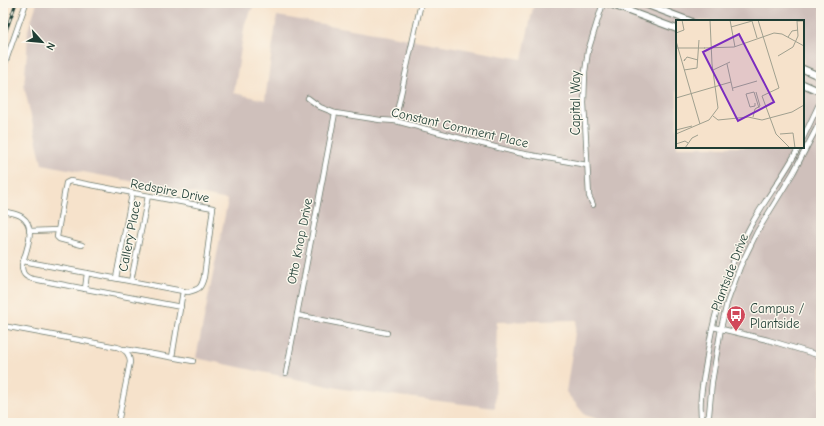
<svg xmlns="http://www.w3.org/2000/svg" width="824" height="426" font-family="'Comic Neue',sans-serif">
  <rect width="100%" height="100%" fill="#fbf7ec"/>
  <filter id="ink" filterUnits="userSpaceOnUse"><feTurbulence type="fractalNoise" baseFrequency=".025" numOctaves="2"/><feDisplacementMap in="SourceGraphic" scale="8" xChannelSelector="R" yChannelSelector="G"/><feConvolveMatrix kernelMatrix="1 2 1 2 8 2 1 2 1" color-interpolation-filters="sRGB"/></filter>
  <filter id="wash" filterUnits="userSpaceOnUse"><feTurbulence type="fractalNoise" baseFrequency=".012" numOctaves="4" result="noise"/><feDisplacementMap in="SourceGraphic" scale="16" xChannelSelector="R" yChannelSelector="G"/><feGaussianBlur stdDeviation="0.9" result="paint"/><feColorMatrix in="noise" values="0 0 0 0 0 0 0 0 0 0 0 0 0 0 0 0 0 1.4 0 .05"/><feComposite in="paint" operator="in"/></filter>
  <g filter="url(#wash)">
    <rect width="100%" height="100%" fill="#f6e2cb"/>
    <!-- industrial -->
    <path fill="#cfc0bb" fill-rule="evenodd" d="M37,3H255L245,23L234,93L265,100L277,16L522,59L534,3H821V423H610L585,415L566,392L577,320L497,322L495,408L343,389L196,358L228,200L42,164L24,86L27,52L28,30ZM677,21H803V147H677Z"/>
  </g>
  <g filter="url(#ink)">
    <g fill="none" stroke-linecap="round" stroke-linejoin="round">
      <!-- minor casing -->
      <g stroke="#6a7769" stroke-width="6">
        <g id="minor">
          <path d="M3,69L26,3"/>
          <path d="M308,98L320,107L335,113L380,120L396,121L475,142L519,153L587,165"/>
          <path d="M395,121L421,3"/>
          <path d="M803,138L821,100"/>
          <path d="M593,205L589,196L584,103L585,72L588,51L603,3"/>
          <path d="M3,211C9,213 17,213 22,217C37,227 26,251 22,265C22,274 25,277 33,279L181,307"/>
          <path d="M29,231L58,230"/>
          <path d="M23,261L188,292C200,289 201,288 204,277L213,208L70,181L66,183L57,237L59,239L82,245"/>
          <path d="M116,278L132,194"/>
          <path d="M131,281L148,196"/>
          <path d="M85,289L87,273"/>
          <path d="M297,315L387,333"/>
          <path d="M3,326L117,347C126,350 129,353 130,362L118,423"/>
          <path d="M713,327L768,340L821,356"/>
          <path d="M124,349L193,361"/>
          <path d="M172,357L183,291"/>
          <path d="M286,373L335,113"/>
          <path d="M702,423C698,403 703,382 706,363C713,314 727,268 751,225C766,198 785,174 799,147"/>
          <path d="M705,423L709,415L712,382L721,328L727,303L740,267L757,232L793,173L821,120"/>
        </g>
      </g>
      <!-- major casing -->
      <g stroke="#6a7769" stroke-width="8">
        <g id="major">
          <path d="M607,3L677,29"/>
          <path d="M642,3L690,21"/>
          <path d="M803,69L821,77"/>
          <path d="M803,84L821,92"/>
        </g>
      </g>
      <!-- minor -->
      <use href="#minor" stroke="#fff" stroke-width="4.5"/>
      <!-- major -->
      <use href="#major" stroke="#fff" stroke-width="6"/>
      <!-- rail casing -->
      <g stroke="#1f3d34" stroke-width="3">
        <path id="rail" d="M3,39L16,3"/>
      </g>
      <!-- rail -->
      <use href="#rail" stroke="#fbf7ec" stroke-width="1.5" stroke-dasharray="4.5" stroke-linecap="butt"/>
    </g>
  </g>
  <!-- icons -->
  <defs>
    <g id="bus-pin" transform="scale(1)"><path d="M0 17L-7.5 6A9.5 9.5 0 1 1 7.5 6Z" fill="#d1495b" stroke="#fbf7ec"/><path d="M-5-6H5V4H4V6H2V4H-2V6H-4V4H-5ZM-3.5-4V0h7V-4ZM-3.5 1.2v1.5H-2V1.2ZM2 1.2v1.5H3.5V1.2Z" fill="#fff"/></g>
  </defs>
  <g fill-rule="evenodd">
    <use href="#bus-pin" x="736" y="315"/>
  </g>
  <g text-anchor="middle" stroke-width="3" stroke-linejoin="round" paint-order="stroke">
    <!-- street labels -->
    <g font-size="13" fill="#1f3d34" stroke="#fbf7ec">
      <text transform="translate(575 103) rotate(-90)" y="5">Capital Way</text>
      <text transform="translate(460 127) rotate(13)" y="5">Constant Comment Place</text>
      <text transform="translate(170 190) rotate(11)" y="5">Redspire Drive</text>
      <text transform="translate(129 236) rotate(-79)" y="5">Callery Place</text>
      <text transform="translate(299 241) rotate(-79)" y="5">Otto Knop Drive</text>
      <text transform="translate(729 272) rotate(-69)" y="5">Plantside Drive</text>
    </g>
    <!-- poi labels -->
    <g font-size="13" fill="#1f3d34" stroke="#fbf7ec" text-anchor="start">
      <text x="750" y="313">Campus /<tspan x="750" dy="15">Plantside</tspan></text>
    </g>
  </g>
  <!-- overview -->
  <g transform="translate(676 20)">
    <rect width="128" height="128" fill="#f6e2cb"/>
    <path fill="none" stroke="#a0a08f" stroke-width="1" d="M54,0L59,27M82,0L103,68L86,76L100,114L114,128M55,7L76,1L81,18M0,13L8,10L6,0M112,17L116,11L122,10M0,21L24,104M0,28H29M28,28L58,27L98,13L106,14L128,26M102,36L117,27L122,16L121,1H128M9,39L8,41L11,37L22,40M51,44L57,71M8,50L21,48L23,20M37,50L54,42M57,68L81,61M0,78L55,62M79,83V86L74,87L70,74L78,72L83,88M37,96L42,100L72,97L86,100L116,92L128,85M77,97L79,89L84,86L80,72M0,110L16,106M0,114L33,100L42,88L36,44L34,0M104,114L117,113L119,128M0,124L9,121L12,123M9,128L16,118L22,115"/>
    <path fill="#7b2cbf" fill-opacity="0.15" stroke="#7b2cbf" stroke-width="2" d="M63,14L98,82L62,101L27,32Z"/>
    <rect width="128" height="128" fill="none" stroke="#1f3d34" stroke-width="2"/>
  </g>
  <!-- margin -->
  <rect width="824" height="426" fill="none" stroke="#fbf7ec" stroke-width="16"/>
  <!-- north arrow -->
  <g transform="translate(42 42) rotate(117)" stroke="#fbf7ec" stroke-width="3" paint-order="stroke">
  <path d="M0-3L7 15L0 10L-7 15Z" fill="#1f3d34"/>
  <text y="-6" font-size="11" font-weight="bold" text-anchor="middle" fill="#1f3d34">N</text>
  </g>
</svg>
